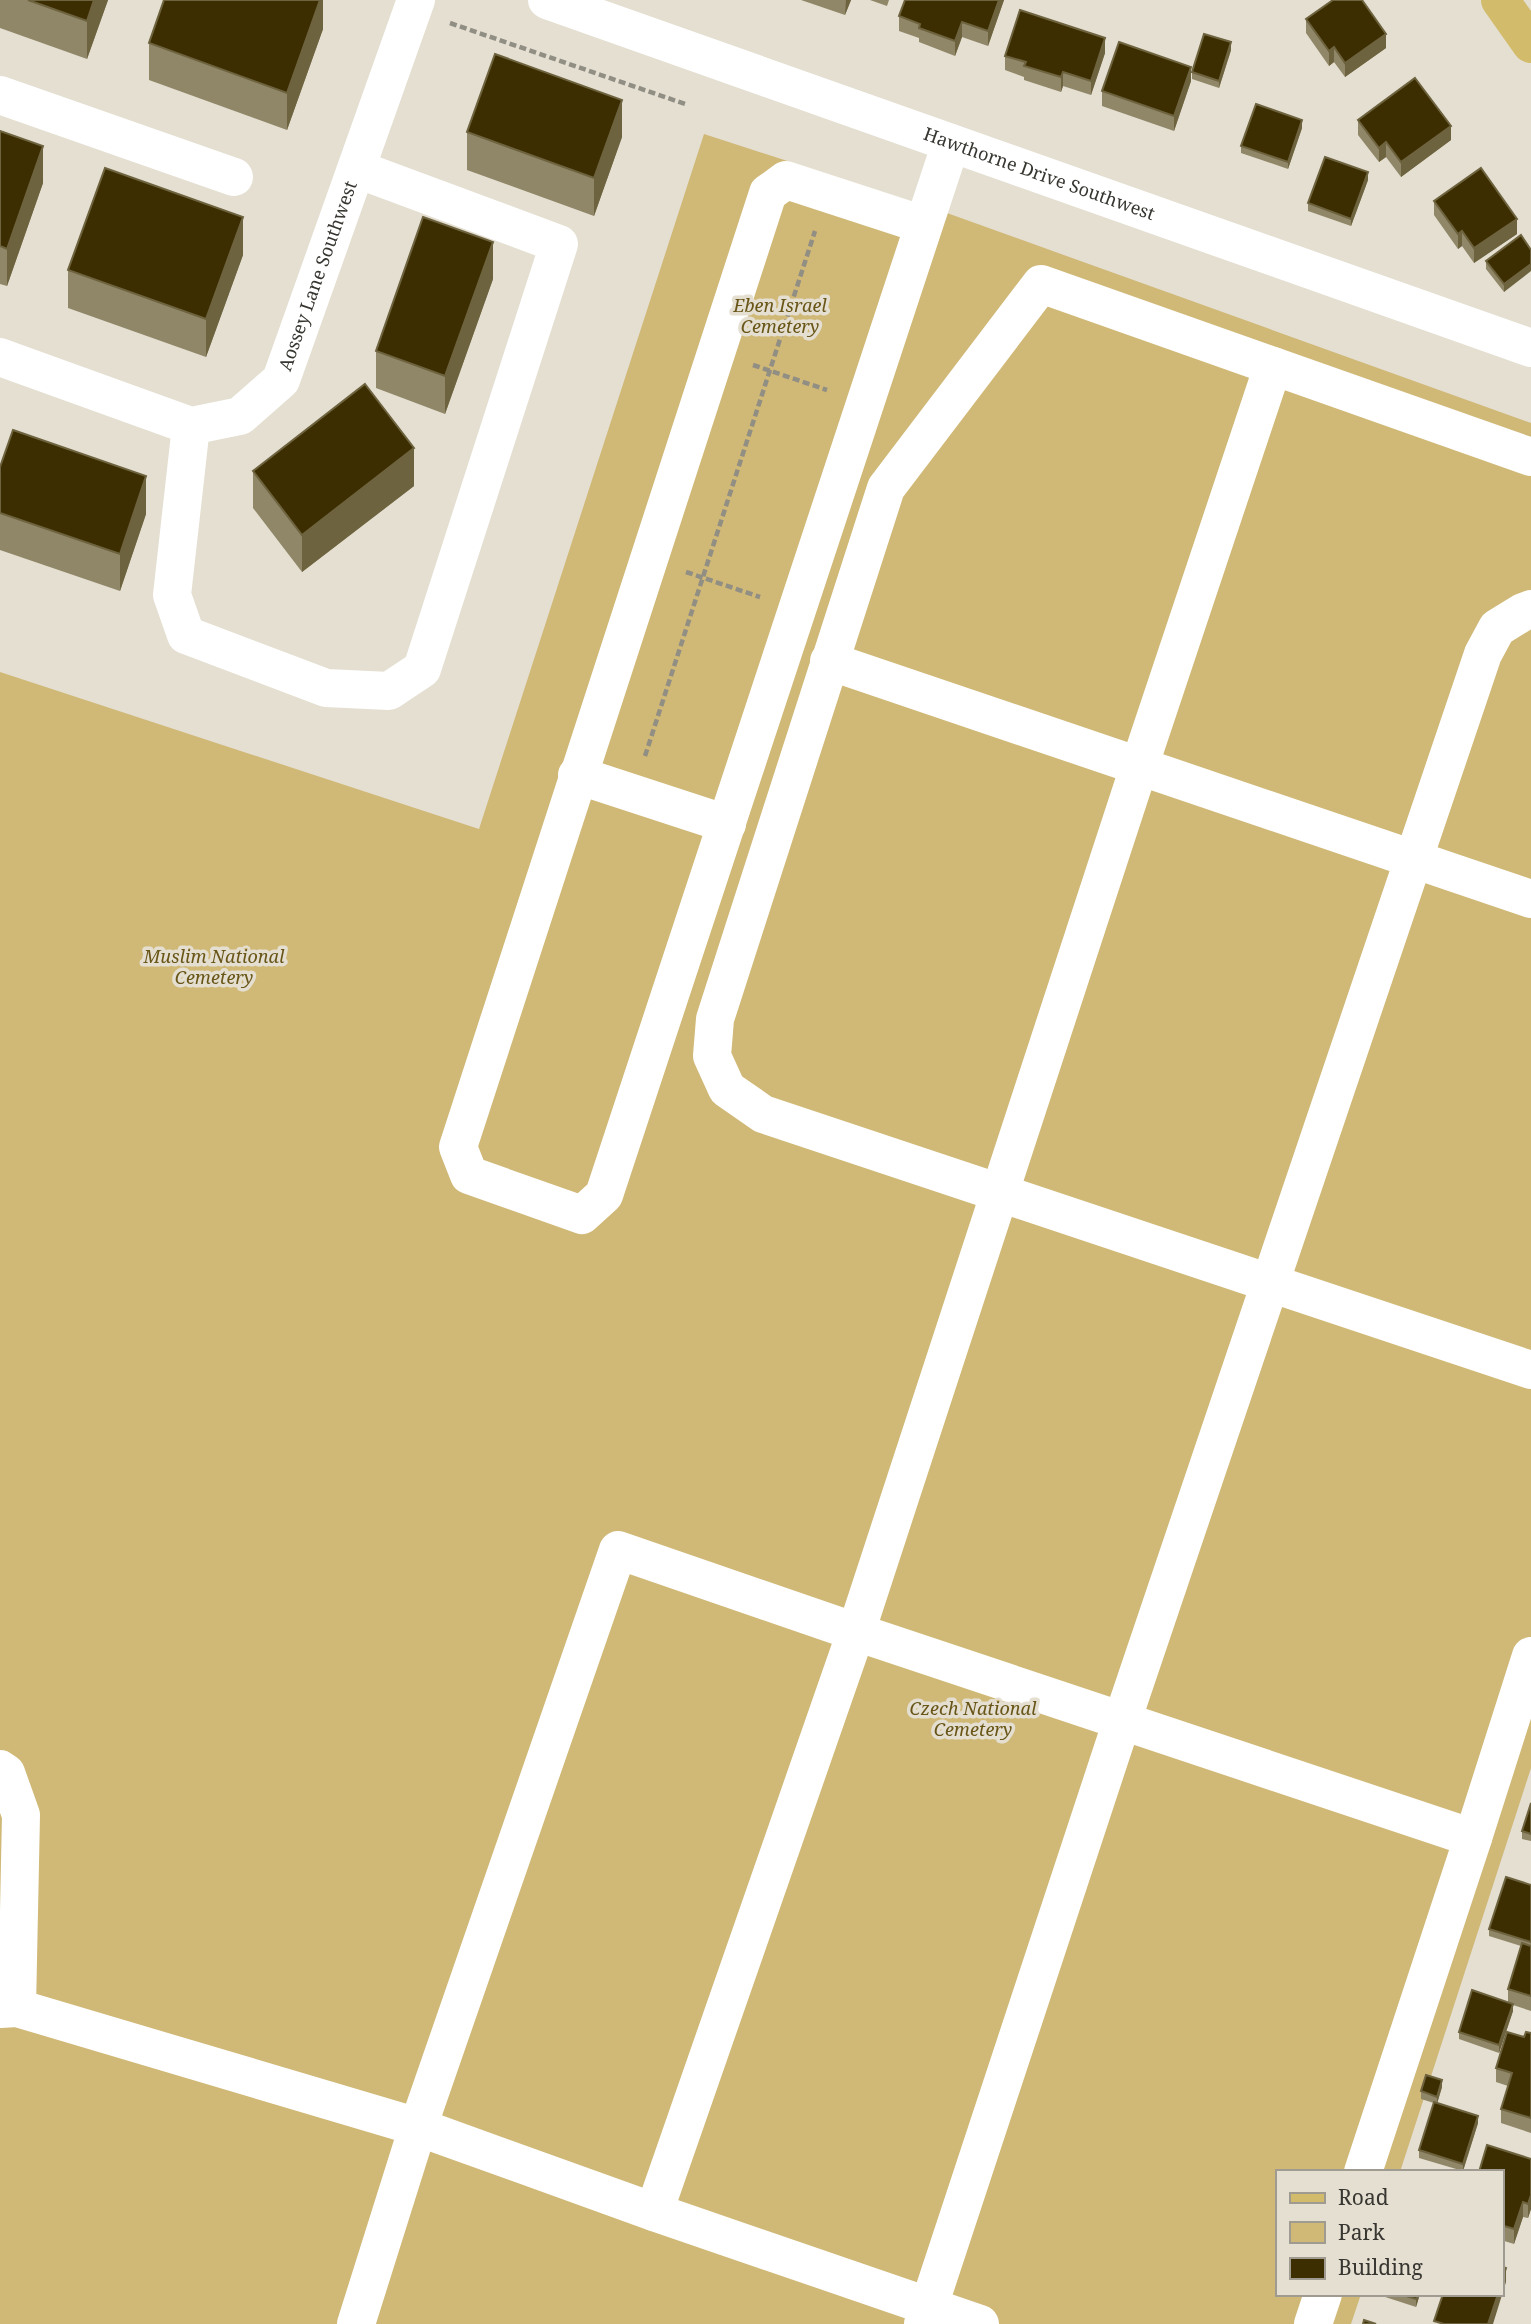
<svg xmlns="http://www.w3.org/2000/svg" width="1531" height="2324" font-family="'Noto Serif',serif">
  <rect width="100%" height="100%" fill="#e4dfd1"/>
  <!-- green -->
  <path fill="#d0b876" d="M704,134L947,213L1531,423V1768L1400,2172H1277V2294H1361L1351,2324H0V672L479,829Z"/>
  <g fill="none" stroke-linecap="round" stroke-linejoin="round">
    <!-- path -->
    <g stroke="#918e84" stroke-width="4.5" stroke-dasharray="7 3.5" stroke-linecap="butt">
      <path d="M450,23L688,105"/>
      <path d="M753,365L827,390"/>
      <path d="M686,572L760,597"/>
      <path d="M645,756L815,231"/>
    </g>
    <!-- minor -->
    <g stroke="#fff" stroke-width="38">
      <path id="s1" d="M547,0L1531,348"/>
      <path d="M0,95L234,177"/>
      <path d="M924,225L786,180L768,193L458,1147L469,1175L582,1215L604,1195L951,143"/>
      <path id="s2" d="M0,357L191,426L240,416L281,380L416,0"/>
      <path d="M1273,366L1041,284L886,488L715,1019L712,1056L727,1089L763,1114L1531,1370"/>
      <path d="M191,426L172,595L186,635L326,688L389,691L422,669L559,244L357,169"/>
      <path d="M829,661L1531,899"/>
      <path d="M577,775L727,824"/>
      <path d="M0,1769L6,1773L21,1815L17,2008"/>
      <path d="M1473,1838L1531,1656"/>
      <path d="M0,2009L17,2008L418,2127L654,2212L980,2324"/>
      <path d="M654,2212L856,1632L1473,1838L1363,2172"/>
      <path d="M356,2324L418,2127L618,1550L856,1632L1139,767L1273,366L1531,457"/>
      <path d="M923,2324L1122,1721L1483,654L1497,628L1523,612L1531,609"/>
      <path d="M1313,2324L1323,2294"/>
    </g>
    <!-- major -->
    <path stroke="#d2bc6c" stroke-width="38" d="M1500,0L1531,44"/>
  </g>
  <!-- wall -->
  <g fill="#908668">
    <path d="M0,0H108L87,59L0,28Z"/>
    <path d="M323,0V29L287,130L149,80V43Z"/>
    <path d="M801,0H851L845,15Z"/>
    <path d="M870,0H889L887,6Z"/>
    <path d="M905,0H1004L988,46L962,37L955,56L919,42V38L899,31V16Z"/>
    <path d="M1306,19L1386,48L1345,77L1334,62L1329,66L1306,33Z"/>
    <path d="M1231,50L1219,88L1192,79V72Z"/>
    <path d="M1105,53L1091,95L1063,86L1061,92L1024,80V77L1005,70V56Z"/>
    <path d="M1191,81L1174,131L1102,106V91Z"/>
    <path d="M1358,120L1451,140L1401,177L1386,157L1379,162L1358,135Z"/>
    <path d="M1302,128L1288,169L1241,153V146Z"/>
    <path d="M0,131L43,183L7,286L0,284Z"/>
    <path d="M467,132L622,137L594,216L467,170Z"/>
    <path d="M1368,180L1351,226L1308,211V203Z"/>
    <path d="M1434,201L1517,234L1474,263L1462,246L1458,249L1434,215Z"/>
    <path d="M1531,250L1504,292L1486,269V261Z"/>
    <path d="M243,255L206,357L68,308V270Z"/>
    <path d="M493,279L445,414L376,388V351Z"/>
    <path d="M0,467L146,514L120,591L0,550Z"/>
    <path d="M253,471L414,486L302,572L253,508Z"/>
    <path d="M1531,1803V1841L1522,1839V1831Z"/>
    <path d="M1531,1885V2011L1513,2005V2011L1499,2053L1459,2039V2032L1508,2002V1989L1521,1946L1489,1936V1929Z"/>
    <path d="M1531,2033V2133L1501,2123V2109L1508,2086L1496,2082V2068L1524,2037Z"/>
    <path d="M1442,2087L1437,2103L1478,2123L1463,2171L1419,2158V2150L1434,2103L1421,2099V2091Z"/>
    <path d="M1531,2159V2209L1528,2218L1523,2217L1514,2244L1501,2240V2172Z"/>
    <path d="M1376,2294H1420L1416,2307Z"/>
  </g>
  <!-- shaded-wall -->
  <g fill="#6e633f">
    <path d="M94,0H108L87,59V21Z"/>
    <path d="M320,0H323V29L287,130V93Z"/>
    <path d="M846,0H851L845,15Z"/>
    <path d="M999,0H1004L988,46V31Z"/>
    <path d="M962,22V37L955,56V41Z"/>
    <path d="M1386,34V48L1345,77V63Z"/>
    <path d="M1105,38V53L1091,95V81Z"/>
    <path d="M1231,42V50L1219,88V81Z"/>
    <path d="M1334,47V62L1329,66V51Z"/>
    <path d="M1191,67V81L1174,131V116Z"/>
    <path d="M1063,72V86L1061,92V77Z"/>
    <path d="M622,100V137L594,216V178Z"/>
    <path d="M1302,120V128L1288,169V162Z"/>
    <path d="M1451,126V140L1401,177V162Z"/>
    <path d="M1386,142V157L1379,162V148Z"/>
    <path d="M43,146V183L7,286V249Z"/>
    <path d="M1368,172V180L1351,226V219Z"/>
    <path d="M243,217V255L206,357V319Z"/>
    <path d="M1517,219V234L1474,263V248Z"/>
    <path d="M1462,231V246L1458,249V234Z"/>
    <path d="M493,242V279L445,414V376Z"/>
    <path d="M1531,264V271L1504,292V284Z"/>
    <path d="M414,448V486L302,572V535Z"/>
    <path d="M146,476V514L120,591V554Z"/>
    <path d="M1513,2004V2011L1499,2053V2045Z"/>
    <path d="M1442,2080V2087L1437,2104V2097Z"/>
    <path d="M1478,2116V2123L1463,2171V2164Z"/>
    <path d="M1531,2195V2209L1528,2218V2204Z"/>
    <path d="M1523,2202V2217L1514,2244V2229Z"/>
    <path d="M1506,2268V2282L1493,2324H1488L1498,2294H1501V2283Z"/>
    <path d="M1418,2294H1420L1416,2307V2299Z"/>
  </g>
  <!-- building -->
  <g fill="#3c2e00" stroke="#6e633f" stroke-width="2">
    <path d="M28,0H94L87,21Z"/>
    <path d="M164,0H320L287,93L149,43Z"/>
    <path d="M905,0H999L988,31L962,22L955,41L919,28L920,24L899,16Z"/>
    <path d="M1333,0H1362L1386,34L1345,63L1334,47L1329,51L1306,19Z"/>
    <path d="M1020,10L1105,38L1091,81L1063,72L1061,77L1024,66L1026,62L1005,56Z"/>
    <path d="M1204,34L1231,42L1219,81L1192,72Z"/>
    <path d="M1119,42L1191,67L1174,116L1102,91Z"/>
    <path d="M495,54L622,100L594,178L467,132Z"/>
    <path d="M1415,78L1451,126L1401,162L1386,142L1379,148L1358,120Z"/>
    <path d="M1256,104L1302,120L1288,162L1241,146Z"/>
    <path d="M0,131L43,146L7,249L0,246Z"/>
    <path d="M1325,157L1368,172L1351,219L1308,203Z"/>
    <path d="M105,168L243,217L206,319L68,270Z"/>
    <path d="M1481,168L1517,219L1474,248L1462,231L1458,234L1434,201Z"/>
    <path d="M423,217L493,242L445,376L376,351Z"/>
    <path d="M1521,235L1531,250V264L1504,284L1486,261Z"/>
    <path d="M365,384L414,448L302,535L253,471Z"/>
    <path d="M13,430L146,476L120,554L0,513V467Z"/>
    <path d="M1531,1803V1834L1522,1831Z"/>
    <path d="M1506,1877L1531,1885V1942L1489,1929Z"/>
    <path d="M1522,1943L1531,1946V1996L1508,1989Z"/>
    <path d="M1472,1990L1513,2004L1499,2045L1459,2032Z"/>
    <path d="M1507,2032L1524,2037L1526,2032L1531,2033V2118L1501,2109L1512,2073L1496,2068Z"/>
    <path d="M1426,2075L1442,2080L1437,2097L1421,2091Z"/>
    <path d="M1434,2102L1478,2116L1463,2164L1419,2150Z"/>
    <path d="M1487,2145L1531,2159V2195L1528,2204L1523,2202L1514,2229L1501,2225V2172H1479Z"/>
    <path d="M1501,2266L1506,2268L1501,2283Z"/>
    <path d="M1400,2294H1418L1416,2299Z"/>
    <path d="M1443,2294H1498L1488,2324H1444L1434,2321Z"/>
    <path d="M1364,2320L1376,2324H1363Z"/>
  </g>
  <g text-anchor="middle" stroke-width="7" stroke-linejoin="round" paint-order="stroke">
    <!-- street labels -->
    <g font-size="18" fill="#383631" stroke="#e4dfd1">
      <text dy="6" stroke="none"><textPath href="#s1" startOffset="522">Hawthorne Drive Southwest</textPath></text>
      <text dy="6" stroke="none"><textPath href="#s2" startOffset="418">Aossey Lane Southwest</textPath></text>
    </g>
    <!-- park labels -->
    <g font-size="18" font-style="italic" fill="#685517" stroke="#e4dfd1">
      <text x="780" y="312">Eben Israel<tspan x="780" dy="21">Cemetery</tspan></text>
      <text x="214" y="963">Muslim National<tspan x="214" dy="21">Cemetery</tspan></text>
      <text x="973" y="1715">Czech National<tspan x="973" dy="21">Cemetery</tspan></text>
    </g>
  </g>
  <!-- legend -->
  <rect x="1276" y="2170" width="228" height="126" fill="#e4dfd1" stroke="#9f9b91" stroke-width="2"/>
  <rect x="1290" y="2193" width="35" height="10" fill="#d2bc6c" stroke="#9f9b91" stroke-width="2"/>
  <text x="1338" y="2205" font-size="21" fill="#383631">Road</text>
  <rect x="1290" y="2222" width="35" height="21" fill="#d0b876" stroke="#9f9b91" stroke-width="2"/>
  <text x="1338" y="2240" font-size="21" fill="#383631">Park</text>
  <rect x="1290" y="2258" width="35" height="21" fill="#3c2e00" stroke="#9f9b91" stroke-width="2"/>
  <text x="1338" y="2275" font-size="21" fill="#383631">Building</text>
</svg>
